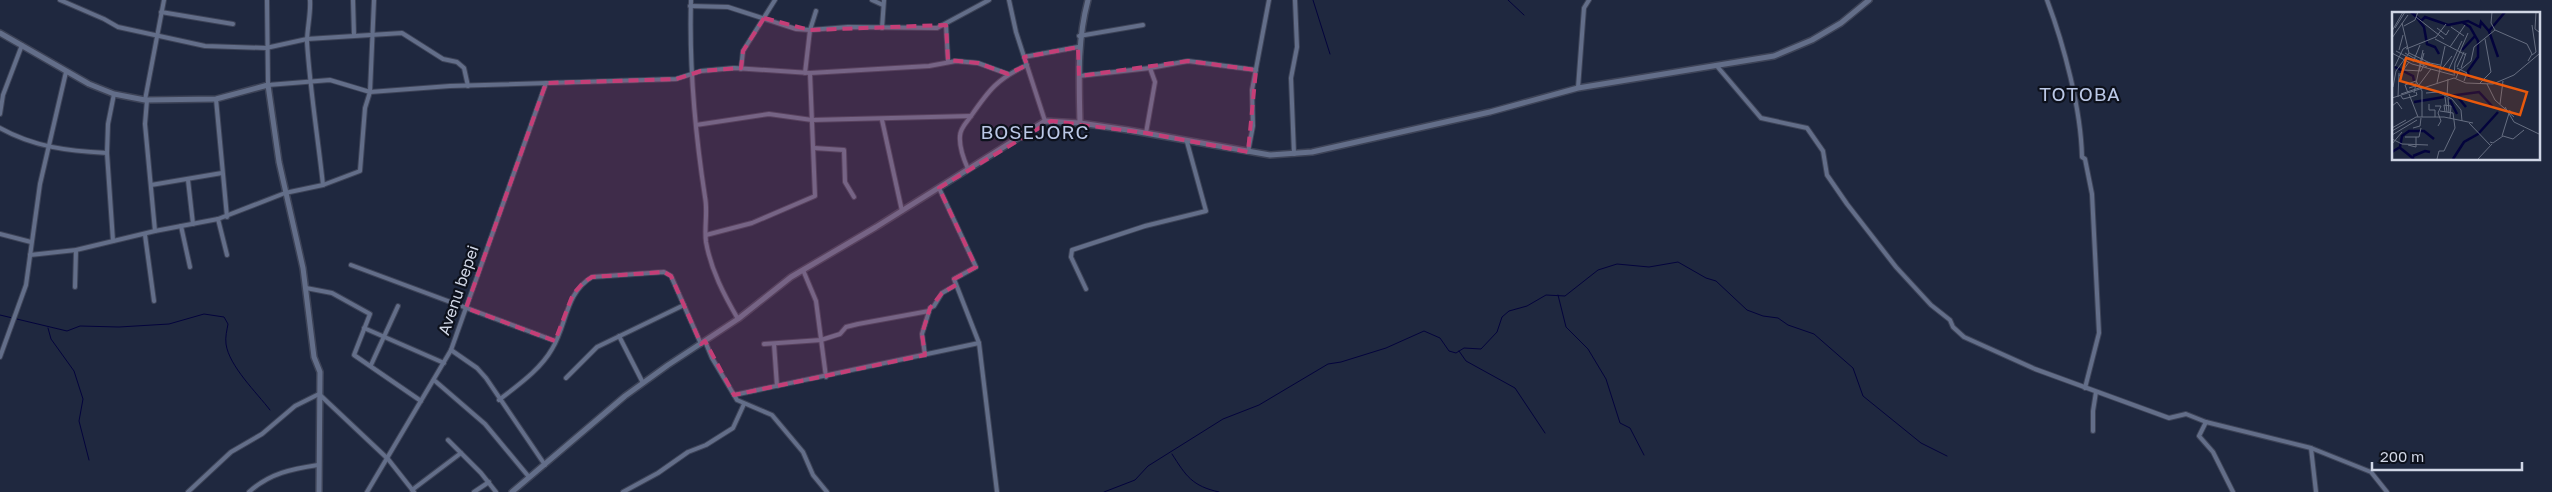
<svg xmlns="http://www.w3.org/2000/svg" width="2552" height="492" font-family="'Golos Text',sans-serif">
  <rect width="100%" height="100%" fill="#1f283f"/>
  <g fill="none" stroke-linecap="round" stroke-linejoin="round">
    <!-- stream -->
    <g stroke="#03033c" stroke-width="1">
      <path d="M1313,0L1330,54"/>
      <path d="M1508,0L1524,15"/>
      <path d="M1558,295L1566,327L1588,349L1606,379L1620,423L1630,428L1644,455"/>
      <path d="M0,315L67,331L80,326L119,327L169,324L204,314L224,317L228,324C227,330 225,337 226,344C229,366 257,393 270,410"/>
      <path d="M48,328L51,339L74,371L83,399L79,421L89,460"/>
      <path d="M1459,351L1466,361L1515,388L1545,433"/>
      <path d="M1172,454C1186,476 1192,486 1219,492"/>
      <path d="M1104,492L1135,480L1148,466L1223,419L1259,405L1328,364L1341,362L1386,348L1424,331L1440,338L1449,351L1456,353L1464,348L1481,349L1497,332L1502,317L1509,311L1527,306L1546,295L1565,296L1598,270L1617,264L1649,267L1678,262L1706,278L1716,281L1747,310L1763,316L1778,318L1788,325L1814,334L1853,368L1863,396L1921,443L1947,456"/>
    </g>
    <!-- minor casing -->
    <g stroke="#3d4357" stroke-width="6">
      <g id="minor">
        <path d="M60,0L104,19L118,27L205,46L266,48L307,39L402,33L443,59L457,62L464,68L468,86"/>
        <path d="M267,0L268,85L330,80L370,92L450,86L676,79L701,71L734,68L810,73L929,66L956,61L978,63L1008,74"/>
        <path d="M310,0C311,14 307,28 307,42C310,90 318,138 323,185"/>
        <path d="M353,0L354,35"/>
        <path d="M691,0C689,66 695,132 705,197C708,212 704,227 706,242C711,270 724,295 738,319"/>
        <path d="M872,0L883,5"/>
        <path d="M1009,0L1016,32L1045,121"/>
        <path d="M2047,0C2064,45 2081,109 2082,157L2085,159L2092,194L2099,333L2085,388"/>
        <path d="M690,6L728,7L796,29L810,30L848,27L937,28L989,0"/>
        <path d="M161,12L233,24"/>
        <path d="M946,25L948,61"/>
        <path d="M882,28L884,0"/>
        <path d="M1079,36L1143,25"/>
        <path d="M1024,57L1078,47"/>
        <path d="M1716,65L1761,118L1807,128L1823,151L1827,175L1847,204L1896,267L1931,305L1950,320L1953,327L1964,337L2035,369L2169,418L2186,414L2206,422L2311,448L2371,472L2387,492"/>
        <path d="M741,69L743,51L775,0"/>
        <path d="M805,73L810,30L816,11"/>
        <path d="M1079,76L1150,68L1188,61L1256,70"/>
        <path d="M1578,88L1584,8L1589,0"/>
        <path d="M216,99L227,217"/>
        <path d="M145,100L164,0"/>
        <path d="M147,100L145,124L155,231"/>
        <path d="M0,114L3,95L22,45"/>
        <path d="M882,120L902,211"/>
        <path d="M696,125L769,114L812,120L971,116"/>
        <path d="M0,128C34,147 68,151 107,153"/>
        <path d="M1146,133L1155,82L1150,68"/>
        <path d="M814,148L844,150L845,182L854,197"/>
        <path d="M1248,152L1253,126L1252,90L1269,0"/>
        <path d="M1294,154L1291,78L1297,47L1295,0"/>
        <path d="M968,169C964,160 959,147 960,136C960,128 967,122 971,116C989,90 997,79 1027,65"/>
        <path d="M188,180L193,224"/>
        <path d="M151,185L222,173"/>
        <path d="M939,188L976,267L954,279L979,343L997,492"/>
        <path d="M218,219L227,255"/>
        <path d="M181,226L190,267"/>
        <path d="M0,234L31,242"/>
        <path d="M145,235L154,301"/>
        <path d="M706,235L752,223L815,196L810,73"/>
        <path d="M113,241L107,153L108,124L114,94"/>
        <path d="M30,255L76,250L155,231L218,219L285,193L323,185L360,171L365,108L370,92L374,0"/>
        <path d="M351,265L555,341"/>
        <path d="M803,270L816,301L826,377"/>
        <path d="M75,287L76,250"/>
        <path d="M306,288L332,293L370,314L354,355L421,401"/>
        <path d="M1086,289L1071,257L1072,250L1145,226L1206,211L1187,142"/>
        <path d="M364,328L444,363"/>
        <path d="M619,336L643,383"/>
        <path d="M705,341L712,358L737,400L772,415L803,452L813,475L827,492"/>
        <path d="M764,344L821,340L840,334L846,327L858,324L929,311"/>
        <path d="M774,344L777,386"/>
        <path d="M451,350L477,368L486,378L545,465"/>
        <path d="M925,355L922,334L930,308L934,306L942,293L956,285"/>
        <path d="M0,357L26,285L40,184L66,72"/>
        <path d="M371,365L398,306"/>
        <path d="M566,378L597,347L684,305"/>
        <path d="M434,380L485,424L529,477"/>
        <path d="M734,395L979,343"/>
        <path d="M499,400C518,385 540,370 552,349C567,325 565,293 592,277L664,272L671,276L701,344"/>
        <path d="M2206,422L2199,436L2213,452L2233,492"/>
        <path d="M2093,431V411L2096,392"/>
        <path d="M448,440L481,473L496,492"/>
        <path d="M2311,448L2316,492"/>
        <path d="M412,490L461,453"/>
        <path d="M188,492L231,452L262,434L295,406L319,394L388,459L414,492"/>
        <path d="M249,492C270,473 292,469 318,465"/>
        <path d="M367,492L451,350L546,83"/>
        <path d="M474,492L489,482"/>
        <path d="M623,492L658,473L688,452L706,445L733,428L744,404"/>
      </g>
    </g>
    <!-- tertiary casing -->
    <g stroke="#3d4357" stroke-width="8">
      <g id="tertiary">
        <path d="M0,33L89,84L114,94L145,100L216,99L268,85L279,162L303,268L314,357L320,372L319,492"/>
        <path d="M1080,123C1079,80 1077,41 1088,0"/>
        <path d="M512,492L625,396L668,365L738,319L791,277L876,227L1045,121L1080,123L1128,130L1270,155L1312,152L1490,112L1578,88L1774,56L1812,40L1841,23L1869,0"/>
      </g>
    </g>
    <!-- minor -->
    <use href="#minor" stroke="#636e89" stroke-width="4"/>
    <!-- tertiary -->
    <use href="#tertiary" stroke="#636e89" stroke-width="5"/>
  </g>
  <!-- marked area -->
  <path fill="#c53e77" fill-opacity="0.2" stroke="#c53e77" stroke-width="4" stroke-dasharray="10 6" stroke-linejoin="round" d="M764,18L810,30L946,25L948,60L978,63L1008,74L1027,65L1024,57L1078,47L1079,76L1188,61L1256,70L1248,152L1146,133L1051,121L939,188L976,267L954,279L956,285L942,293L930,308L922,334L925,355L734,395L705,341L701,344L671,276L664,272L592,277L584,282L573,294L555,341L466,308L546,83L676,79L701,71L741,68L743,51Z"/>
  <g text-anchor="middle" stroke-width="4.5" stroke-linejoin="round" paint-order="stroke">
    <!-- street labels -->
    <g font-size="16" fill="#d0d6e5" stroke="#0d111c">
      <text transform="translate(458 290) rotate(-71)" y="6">Avenu bepei</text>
    </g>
    <!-- quarter labels -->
    <g font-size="19" letter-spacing="1" fill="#bbc8e6" stroke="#0d111c">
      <text x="2080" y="101">TOTOBA</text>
      <text x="1035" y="139">BOSEJORC</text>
    </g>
  </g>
  <!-- overview -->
  <g transform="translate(2392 12)">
    <rect width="148" height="148" fill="#1f283f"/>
    <path fill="none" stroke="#03033c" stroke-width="2.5" d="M19,0L29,9L33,5L56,13L76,9L88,15L89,10L97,19L113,0M22,2L32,15L35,32L43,35L47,42M70,10L78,15L86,29V45L76,59L77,66M97,19L106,45M70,38L83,24M3,55L21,64L22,69M64,83L74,95M57,84L87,80L100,94M58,88L65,102M22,90L52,85M7,135L22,147M0,140L8,135L10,124L17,119H32L42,127M21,144L33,139L38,140M61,147L72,130L86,122L106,100"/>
    <path fill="none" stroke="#666e81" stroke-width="1" d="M144,0L143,17L147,20M24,5L52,27M12,14L23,8L26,0M59,15L72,24M3,16L13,0M45,16L54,23L57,18M103,18L135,32L140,42L136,49M0,19L11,0M0,26L16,3M43,27L74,43M58,35L73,13M14,37L44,25L54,12M7,38L11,23M4,39L35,55M0,41L20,52L61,63M13,41L27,49M17,41L38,51M140,43L144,40L140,13M21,50L28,33M3,54L11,37L16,34M65,55L72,40M65,56L75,61L72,69M69,56L74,41M12,58L29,59L33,50L48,53M49,58L60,44M27,59L32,41M56,59L70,29M7,64L17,50M62,64L63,51L76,21M64,66L67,59L79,49L82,35L103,18L99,11L100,0M45,71L53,34M88,71L99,60L93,27M95,72L103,88L122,105M1,75L4,59L17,41L10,11M17,76L27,73L39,57M16,81L13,73L24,69L30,79V105M22,81L31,38M34,81L46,80L60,87L69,98L70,109M9,82L30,75M17,82L26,105M9,84L11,87L19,85L25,83L24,80M55,84L56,67M6,85L7,61M53,85L55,100M0,86L62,66L74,71L101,72L122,63L147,42M56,86L57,101M37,92V98H43V105M108,92L111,69M0,94L5,90L10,97M43,94H49L46,101L49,109L46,114M113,95L122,110L147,122M53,100L52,93L59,94L58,106M77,111L98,133M0,116L14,108M21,116L28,114L29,106M0,119L24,105H52L81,111M0,123L25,108M110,124L118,98M13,125H27L29,116M0,127L10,132L36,133M98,130L101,131L111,124L121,127L132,118M0,132L10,120M16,133L24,135V125M45,147L47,139H52L63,116L61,101L48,99M86,147L100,132"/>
    <path fill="#e8590c" fill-opacity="0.15" stroke="#e8590c" stroke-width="2.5" d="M14,46L135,80L128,103L8,69Z"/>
    <rect width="148" height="148" fill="none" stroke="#d0d6e5" stroke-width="2.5"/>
  </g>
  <!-- scale -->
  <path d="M2372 462v8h150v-8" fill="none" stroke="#d0d6e5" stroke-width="2.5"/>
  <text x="2380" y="462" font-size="15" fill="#d0d6e5" stroke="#0d111c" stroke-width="4" paint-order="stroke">200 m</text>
</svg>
